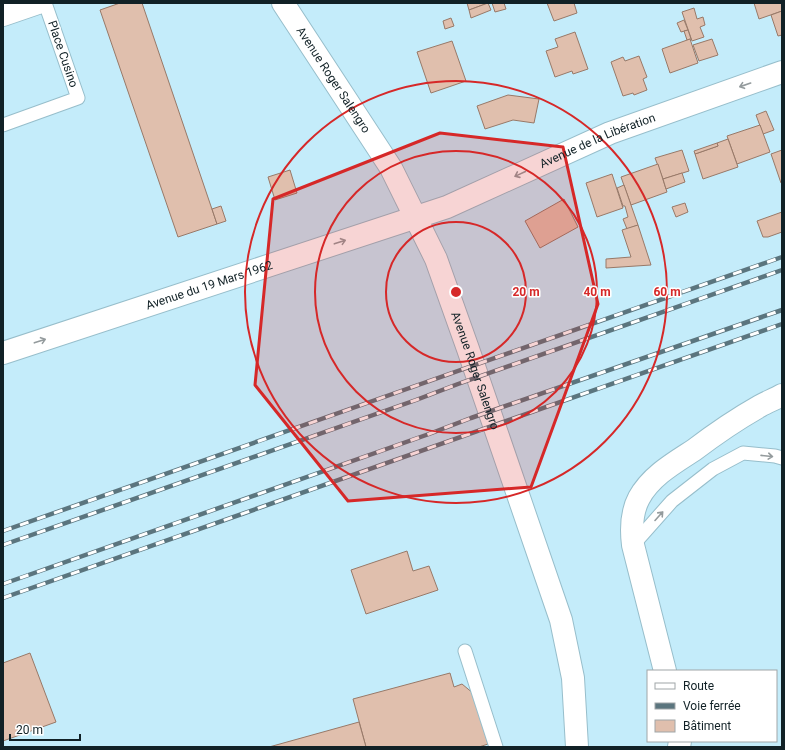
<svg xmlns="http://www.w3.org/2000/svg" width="785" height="750" font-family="Roboto,sans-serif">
  <rect width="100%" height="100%" fill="#c4ecfa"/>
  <!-- building -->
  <g fill="#e0bfad" stroke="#987968">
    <path d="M120,3H142L217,224L178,237L100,10Z"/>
    <path d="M467,3H488L469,10Z"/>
    <path d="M488,3L491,10L471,18L469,10Z"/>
    <path d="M492,3H504L506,9L495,12Z"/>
    <path d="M547,3H574L577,13L554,21Z"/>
    <path d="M754,3H782V11L759,19Z"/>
    <path d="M694,8L697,19L703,17L705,25L700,27L704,37L692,41L682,12Z"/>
    <path d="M782,11V35L778,36L771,15Z"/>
    <path d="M451,18L454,26L445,29L443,21Z"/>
    <path d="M684,20L688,30L681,32L677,23Z"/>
    <path d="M688,30L691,39L687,40L684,31Z"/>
    <path d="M575,32L588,69L573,74L572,71L555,77L546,51L558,47L555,39Z"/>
    <path d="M690,39L698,63L670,73L662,49Z"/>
    <path d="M712,39L718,55L699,61L693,45Z"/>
    <path d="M452,41L466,81L431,93L417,52Z"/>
    <path d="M639,56L647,77L643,79L647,90L634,95L633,93L623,96L611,62L623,57L625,61Z"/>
    <path d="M508,95L539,99L534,123L513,120L485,129L477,106Z"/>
    <path d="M766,111L774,130L763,134L756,115Z"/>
    <path d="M760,125L770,152L737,164L727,136Z"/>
    <path d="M728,139L738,167L703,179L695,154L718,146L717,143Z"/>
    <path d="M717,143L718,146L695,154L694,151Z"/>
    <path d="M682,150L689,171L663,179L655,158Z"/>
    <path d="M782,150V182L781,183L771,154Z"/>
    <path d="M658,164L667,192L631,205L621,177Z"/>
    <path d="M290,170L297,193L275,200L268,177Z"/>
    <path d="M682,173L685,182L666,189L663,179Z"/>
    <path d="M612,174L623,208L597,217L586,183Z"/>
    <path d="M624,185L638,225L627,229L623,219L628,217L625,206H623L617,188Z"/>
    <path d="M564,199L578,227L540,248L525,221Z"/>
    <path d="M685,203L688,212L676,217L672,207Z"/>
    <path d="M221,206L226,221L217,224L212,209Z"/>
    <path d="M782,212V232L768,237H763L757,221Z"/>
    <path d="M638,225L651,265L606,268V259L631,257L622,230Z"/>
    <path d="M407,551L413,571L429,566L438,590L366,614L351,570Z"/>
    <path d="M30,653L56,722L3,741V663Z"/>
    <path d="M450,673L454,687L462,684L474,694L488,744L479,747H366L353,699Z"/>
    <path d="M359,722L366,747H269Z"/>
  </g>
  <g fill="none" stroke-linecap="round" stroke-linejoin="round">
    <!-- lane casing -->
    <g stroke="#97becb" stroke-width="15">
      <g id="lane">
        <path d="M3,125L78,98L45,3"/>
        <path d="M633,545L672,501L713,469L743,453L775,456L782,458"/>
        <path d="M465,651L496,747"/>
      </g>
    </g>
    <!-- street casing -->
    <g stroke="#97becb" stroke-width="24">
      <g id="street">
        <path d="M3,15L38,3"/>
        <path id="s1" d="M3,353L447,207L610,133L782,72"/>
        <path d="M665,671L633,545C631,529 631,513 639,498C651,476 674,463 694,450C715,434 737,419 760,406C767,402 775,399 782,395"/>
        <path d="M679,747L680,741"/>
      </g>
    </g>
    <!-- secondary casing -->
    <g stroke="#97becb" stroke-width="24">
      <g id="secondary">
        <path id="s2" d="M283,3L391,168L436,259L468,349L561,620L573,678L577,747"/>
      </g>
    </g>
    <!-- lane -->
    <use href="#lane" stroke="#fff" stroke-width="13"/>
    <!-- street -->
    <use href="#street" stroke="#fff" stroke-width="22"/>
    <!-- secondary -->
    <use href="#secondary" stroke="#fff" stroke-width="22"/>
    <!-- rail casing -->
    <g stroke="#5b757e" stroke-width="4.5">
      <g id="rail">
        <path d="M3,531C263,440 522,348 782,257"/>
        <path d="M3,545L416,400L458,384L782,270"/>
        <path d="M3,584L429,434L471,418L782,310"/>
        <path d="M3,598L782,324"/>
      </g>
    </g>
    <!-- rail -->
    <use href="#rail" stroke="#fff" stroke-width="3" stroke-dasharray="9" stroke-linecap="butt"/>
  </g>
  <!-- one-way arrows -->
  <defs><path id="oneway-shaft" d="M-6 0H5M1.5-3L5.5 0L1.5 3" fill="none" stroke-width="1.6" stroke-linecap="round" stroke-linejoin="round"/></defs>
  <g stroke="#949b9d">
    <use href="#oneway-shaft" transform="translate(745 85) rotate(161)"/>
    <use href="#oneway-shaft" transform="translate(520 174) rotate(155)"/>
    <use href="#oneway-shaft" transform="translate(340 242) rotate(-18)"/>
    <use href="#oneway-shaft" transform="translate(40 341) rotate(-18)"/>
    <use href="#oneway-shaft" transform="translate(767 456) rotate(6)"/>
    <use href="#oneway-shaft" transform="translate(659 516) rotate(-48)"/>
  </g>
  <!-- marked area -->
  <path fill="#d62828" fill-opacity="0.2" stroke="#d62828" stroke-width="3" stroke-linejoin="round" d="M440,133L563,147L598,304L531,487L348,501L255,385L273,199Z"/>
  <!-- distance rings -->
  <g fill="none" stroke="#d62828" stroke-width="2">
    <circle cx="456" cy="292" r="70"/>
    <circle cx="456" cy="292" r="141"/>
    <circle cx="456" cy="292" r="211"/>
  </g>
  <g text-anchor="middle" stroke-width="3" stroke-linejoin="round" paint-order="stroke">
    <!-- street labels -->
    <g font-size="12" fill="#112126" stroke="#fff">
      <text transform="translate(63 54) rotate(71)" y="4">Place Cusino</text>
      <text dy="4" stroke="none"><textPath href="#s2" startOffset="92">Avenue Roger Salengro</textPath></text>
      <text dy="4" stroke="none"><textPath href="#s1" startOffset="632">Avenue de la Libération</textPath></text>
      <text dy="4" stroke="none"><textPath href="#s1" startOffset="217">Avenue du 19 Mars 1962</textPath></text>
      <text dy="4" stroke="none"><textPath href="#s2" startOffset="417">Avenue Roger Salengro</textPath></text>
    </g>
  </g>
  <circle cx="456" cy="292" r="6" fill="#d62828" stroke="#fff" stroke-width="2"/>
  <g font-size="12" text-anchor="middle" font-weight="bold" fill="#d62828" stroke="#fff" stroke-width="3" stroke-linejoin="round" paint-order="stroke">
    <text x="526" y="296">20 m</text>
    <text x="597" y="296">40 m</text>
    <text x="667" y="296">60 m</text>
  </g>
  <!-- border -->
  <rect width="785" height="750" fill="none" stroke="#112126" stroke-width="8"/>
  <!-- legend -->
  <rect x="647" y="670" width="130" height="72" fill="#ffffff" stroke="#a0a6a8"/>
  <rect x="655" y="683" width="20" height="6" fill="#ffffff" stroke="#a0a6a8"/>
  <text x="683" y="690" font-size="12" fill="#112126">Route</text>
  <rect x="655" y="703" width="20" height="6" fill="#5b757e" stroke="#a0a6a8"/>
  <text x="683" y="710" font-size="12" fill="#112126">Voie ferrée</text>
  <rect x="655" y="720" width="20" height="12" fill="#e0bfad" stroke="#a0a6a8"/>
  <text x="683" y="730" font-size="12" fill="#112126">Bâtiment</text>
  <!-- scale -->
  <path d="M10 734v6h70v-6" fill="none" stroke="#112126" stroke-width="2"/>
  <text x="16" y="734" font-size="12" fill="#112126" stroke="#ffffff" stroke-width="3" paint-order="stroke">20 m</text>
</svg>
